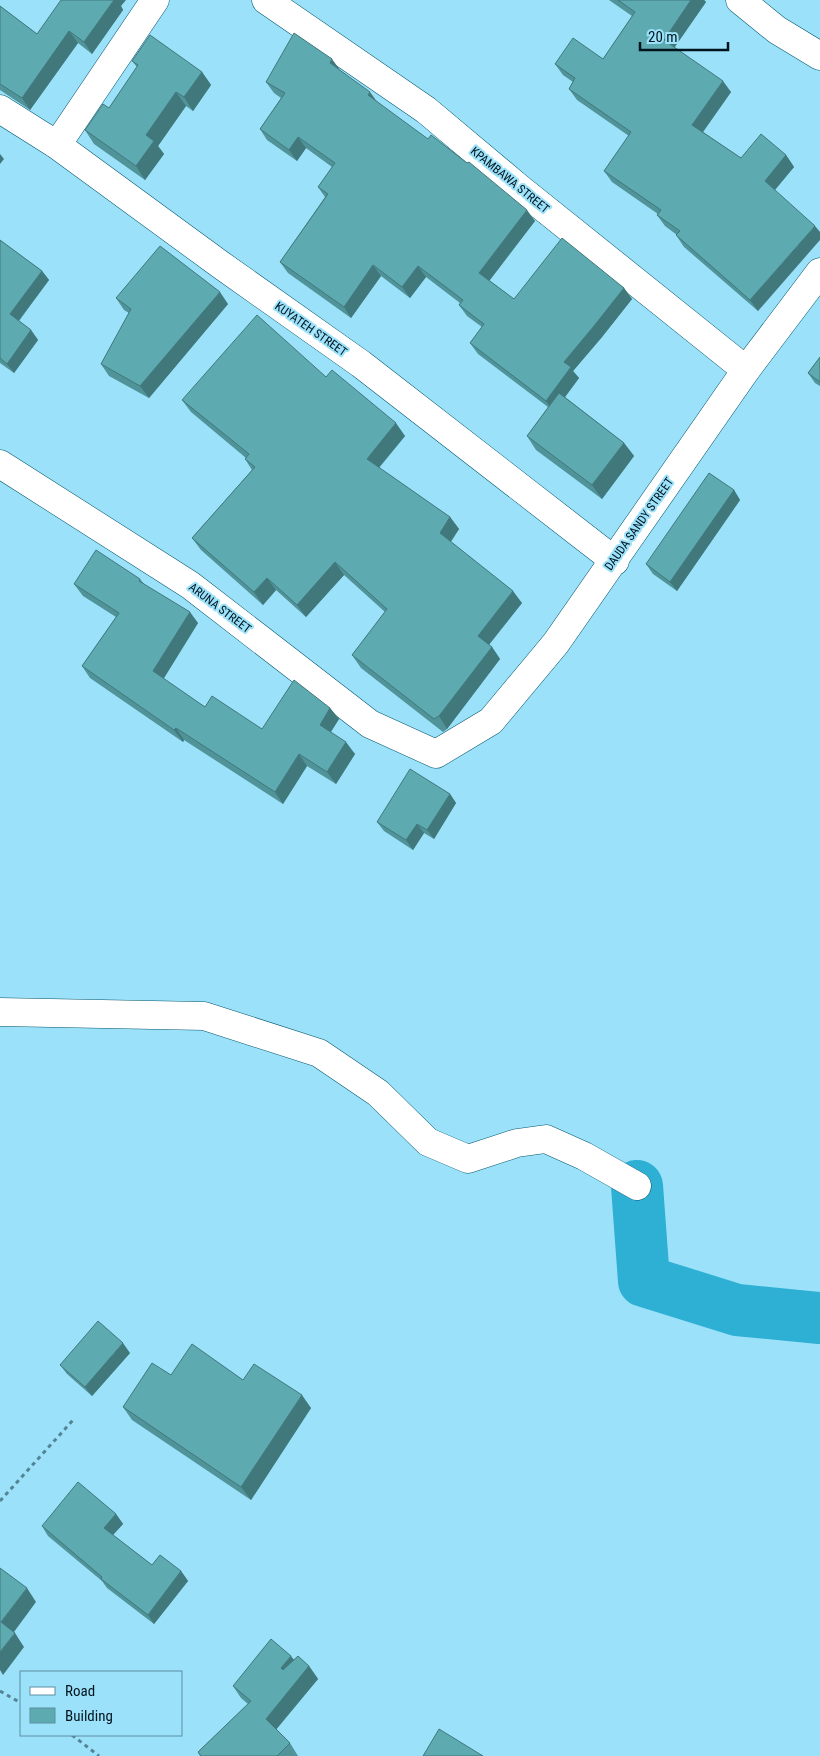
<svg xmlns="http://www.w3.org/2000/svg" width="820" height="1756" font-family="'Roboto Condensed',sans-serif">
  <rect width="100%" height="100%" fill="#9be1fa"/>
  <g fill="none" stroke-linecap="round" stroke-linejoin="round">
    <!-- river -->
    <path stroke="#2eafd4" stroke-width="52" d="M637,1186L644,1281L737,1310L820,1318"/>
    <!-- minor casing -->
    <g stroke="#06586d" stroke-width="29">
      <g id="minor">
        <path d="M266,0L426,110L519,188L746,370"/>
        <path d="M740,0L777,30L820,56"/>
        <path d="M0,109L57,145L221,265L361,364L615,561"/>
        <path d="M57,145L155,0"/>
        <path d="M0,464L190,585L370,724L436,754L491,721L556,643L746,370L820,272"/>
        <path d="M0,1012L204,1016L319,1053L378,1093L428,1142L468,1159L517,1143L546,1139L584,1156L637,1186"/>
      </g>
    </g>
    <!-- path -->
    <g stroke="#548395" stroke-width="3" stroke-dasharray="4 4" stroke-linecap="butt">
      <path d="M0,1501L74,1419"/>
      <path d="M0,1691L21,1703"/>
      <path d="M72,1735L99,1756"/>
    </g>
    <!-- minor -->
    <use href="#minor" stroke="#fff" stroke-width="28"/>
  </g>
  <!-- wall -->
  <g fill="#509398">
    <path d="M609,0H704L706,2L674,48L731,92L703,132L741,158L786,155L794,167L775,190L758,311L684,247L676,235H677L665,226L657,215L658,214L612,182L604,171L629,136L577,100L569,89L573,82L563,75L555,64L603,59L632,16Z"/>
    <path d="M0,6L37,34L121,6L123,10L92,54L78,43L30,110L0,90Z"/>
    <path d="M132,61L202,72L211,85L193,111L186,106L158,146L164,154L145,180L94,144L85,130L109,108L137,67Z"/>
    <path d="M340,70L378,103L535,221L489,280L514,299L624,288L632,299L602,337L573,371L579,378L565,397L624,443L634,456L602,499L536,450L527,436L548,407L478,354L470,343L482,327L467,316L459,305L460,303L426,277L410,298L381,276L351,318L288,273L280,262L325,197L318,187L332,167L306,148L297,161L267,140L260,129L281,98L274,93L266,82Z"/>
    <path d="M0,240L42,271L49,280L19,321L31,330L38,340L14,373L0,363Z"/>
    <path d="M116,298L228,304L149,398L109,376L101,364L129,313L124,310Z"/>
    <path d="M820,357V386L815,383L808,373Z"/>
    <path d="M326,377L405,436L379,468L450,517L459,529L451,542L522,603L489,645L492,647L500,659L447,729L443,732L361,668L352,655L385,612L344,575L306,617L276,590L263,605L201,550L192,538L252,470L245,459L246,458L191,412L182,400Z"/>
    <path d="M734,490L740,500L677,591L653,574L646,564Z"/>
    <path d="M140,579L144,584L198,623L163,679L205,707L262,729L330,708L339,719L331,732L355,754L336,784L307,766L283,804L184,740L183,742L90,678L82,666L116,617L83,596L74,584Z"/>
    <path d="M450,794L456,803L434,839L424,833L413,850L384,831L377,822Z"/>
    <path d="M130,1353L92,1396L67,1374L60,1365Z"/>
    <path d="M171,1375L243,1380L311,1408L251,1500L132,1420L123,1407Z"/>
    <path d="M116,1514L123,1524L113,1535L152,1565L181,1571L188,1581L154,1624L107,1588L102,1581L48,1536L42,1526Z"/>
    <path d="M294,1659L309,1666L318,1679L276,1729L290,1743L298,1756H200L198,1752L248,1704L241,1698L233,1686Z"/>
  </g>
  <!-- shaded-wall -->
  <g fill="#41787c">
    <path d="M114,0H126L121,6L123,10L92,54L84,42Z"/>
    <path d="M691,0H704L706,2L672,51L664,40Z"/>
    <path d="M69,31L78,43L30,110L22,98Z"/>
    <path d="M332,59L340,70L330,63Z"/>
    <path d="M202,72L211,85L193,111L184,97Z"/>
    <path d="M723,81L731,92L700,136L692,125Z"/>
    <path d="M176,92L186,106L158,146L164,154L145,180L136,166L146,135Z"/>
    <path d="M370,92L378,103L368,95Z"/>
    <path d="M298,137L306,148L297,161L289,150Z"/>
    <path d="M0,154L4,159L0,164Z"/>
    <path d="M786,155L794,167L773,192L765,181Z"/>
    <path d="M527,210L535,221L487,284L479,273Z"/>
    <path d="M815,226L820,232V240L758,311L750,300Z"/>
    <path d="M373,265L381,276L351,318L344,307Z"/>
    <path d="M418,266L426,277L410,298L402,287Z"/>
    <path d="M42,271L49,280L16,324L10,314Z"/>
    <path d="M624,288L632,299L602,337L573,371L579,378L554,412L546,401L564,362Z"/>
    <path d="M220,292L228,304L149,398L140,386Z"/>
    <path d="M31,330L38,340L14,373L7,364Z"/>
    <path d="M396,423L405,436L375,472L367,459Z"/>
    <path d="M624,443L634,456L602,499L592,485Z"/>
    <path d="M734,490L740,500L677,591L670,582Z"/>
    <path d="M450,517L459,529L448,545L440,533Z"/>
    <path d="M335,562L344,575L306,617L297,605Z"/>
    <path d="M267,578L276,590L263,605L254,592Z"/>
    <path d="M513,591L522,603L486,648L478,636Z"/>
    <path d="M190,612L198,623L161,683L153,671Z"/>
    <path d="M492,647L500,659L447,729L439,716Z"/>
    <path d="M330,708L339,719L328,736L320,725Z"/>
    <path d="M176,728L184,740L183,742L174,730Z"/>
    <path d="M346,742L355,754L336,784L327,772Z"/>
    <path d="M299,754L307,766L283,804L275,792Z"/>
    <path d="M450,794L456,803L434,839L427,830Z"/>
    <path d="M417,824L424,833L413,850L406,840Z"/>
    <path d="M123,1343L130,1353L92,1396L85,1387Z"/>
    <path d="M302,1395L311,1408L251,1500L241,1487Z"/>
    <path d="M116,1514L123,1524L111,1537L104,1528Z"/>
    <path d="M181,1571L188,1581L154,1624L148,1615Z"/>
    <path d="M27,1588L36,1602L11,1636L1,1622Z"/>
    <path d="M15,1633L24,1647L3,1675L0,1670V1652Z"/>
    <path d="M291,1656L300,1668L290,1680L281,1668Z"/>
    <path d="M309,1666L318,1679L275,1731L266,1719Z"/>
  </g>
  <!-- building -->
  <g fill="#5dabb1" stroke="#41787c">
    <path d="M61,0H114L84,42L69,31L22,98L0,84V6L37,34Z"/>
    <path d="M618,0H691L664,40L723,81L692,125L741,158L761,134L786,155L765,181L815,226L750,300L676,235L680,231L657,215L661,210L604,171L631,132L569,89L575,78L555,64L573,38L603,59L635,12Z"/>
    <path d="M294,33L332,59L330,63L370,92L368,95L428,139L431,135L467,163L469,162L527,210L479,273L514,299L562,238L624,288L594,326L564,362L571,367L546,401L470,343L484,324L459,305L463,300L418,266L402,287L373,265L344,307L280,262L328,194L318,187L335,163L298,137L289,150L260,129L285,93L266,82Z"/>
    <path d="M150,35L202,72L184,97L176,92L146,135L154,141L136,166L85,130L103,104L109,108L138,65L132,61Z"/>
    <path d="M0,240L42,271L10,314L31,330L7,364L0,358Z"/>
    <path d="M160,246L220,292L140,386L101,364L131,309L116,298Z"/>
    <path d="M257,315L326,377L332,370L396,423L367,459L450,517L440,533L513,591L478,636L492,647L439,716L434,719L352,655L387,609L335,562L297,605L267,578L254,592L192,538L255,467L245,459L249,454L182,400Z"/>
    <path d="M820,357V382L808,373Z"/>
    <path d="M559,393L624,443L592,485L527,436Z"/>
    <path d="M709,473L734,490L670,582L646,564Z"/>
    <path d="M96,550L140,579L139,581L190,612L153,671L205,707L212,696L262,729L294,680L330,708L320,725L346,742L327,772L299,754L275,792L176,728L174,730L82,666L119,613L74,584Z"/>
    <path d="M410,769L450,794L427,830L417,824L406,840L377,822Z"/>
    <path d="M98,1321L123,1343L85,1387L60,1365Z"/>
    <path d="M192,1344L243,1380L254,1364L302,1395L241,1487L123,1407L152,1363L171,1375Z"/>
    <path d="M78,1482L116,1514L104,1528L152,1565L160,1555L181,1571L148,1615L101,1579L102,1577L42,1526Z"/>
    <path d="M0,1568L27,1588L1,1622L15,1633L0,1652Z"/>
    <path d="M271,1639L291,1656L281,1668L283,1670L298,1656L309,1666L266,1719L290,1743L277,1756H201L198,1752L251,1701L233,1686Z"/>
    <path d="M439,1729L483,1756H423Z"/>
  </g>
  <g text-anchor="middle" stroke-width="4" stroke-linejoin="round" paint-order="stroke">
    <!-- street labels -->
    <g font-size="12" fill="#00141d" stroke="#9be1fa">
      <text transform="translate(510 180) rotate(39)" y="4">KPAMBAWA STREET</text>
      <text transform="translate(311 329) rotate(35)" y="4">KUYATEH STREET</text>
      <text transform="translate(639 524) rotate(-55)" y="4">DAUDA SANDY STREET</text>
      <text transform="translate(220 608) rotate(37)" y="4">ARUNA STREET</text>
    </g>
  </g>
  <!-- legend -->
  <rect x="20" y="1671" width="162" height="65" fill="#9be1fa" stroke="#5d8fa2"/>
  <rect x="30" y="1687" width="25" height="8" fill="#ffffff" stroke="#5d8fa2"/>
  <text x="65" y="1696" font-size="15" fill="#00141d">Road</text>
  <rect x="30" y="1708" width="25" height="15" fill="#5dabb1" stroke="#5d8fa2"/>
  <text x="65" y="1721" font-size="15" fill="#00141d">Building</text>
  <!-- scale -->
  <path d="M640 42v8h88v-8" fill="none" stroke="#00141d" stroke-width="2.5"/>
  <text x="648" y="42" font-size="15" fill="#00141d" stroke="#9be1fa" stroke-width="4" paint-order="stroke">20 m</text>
</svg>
